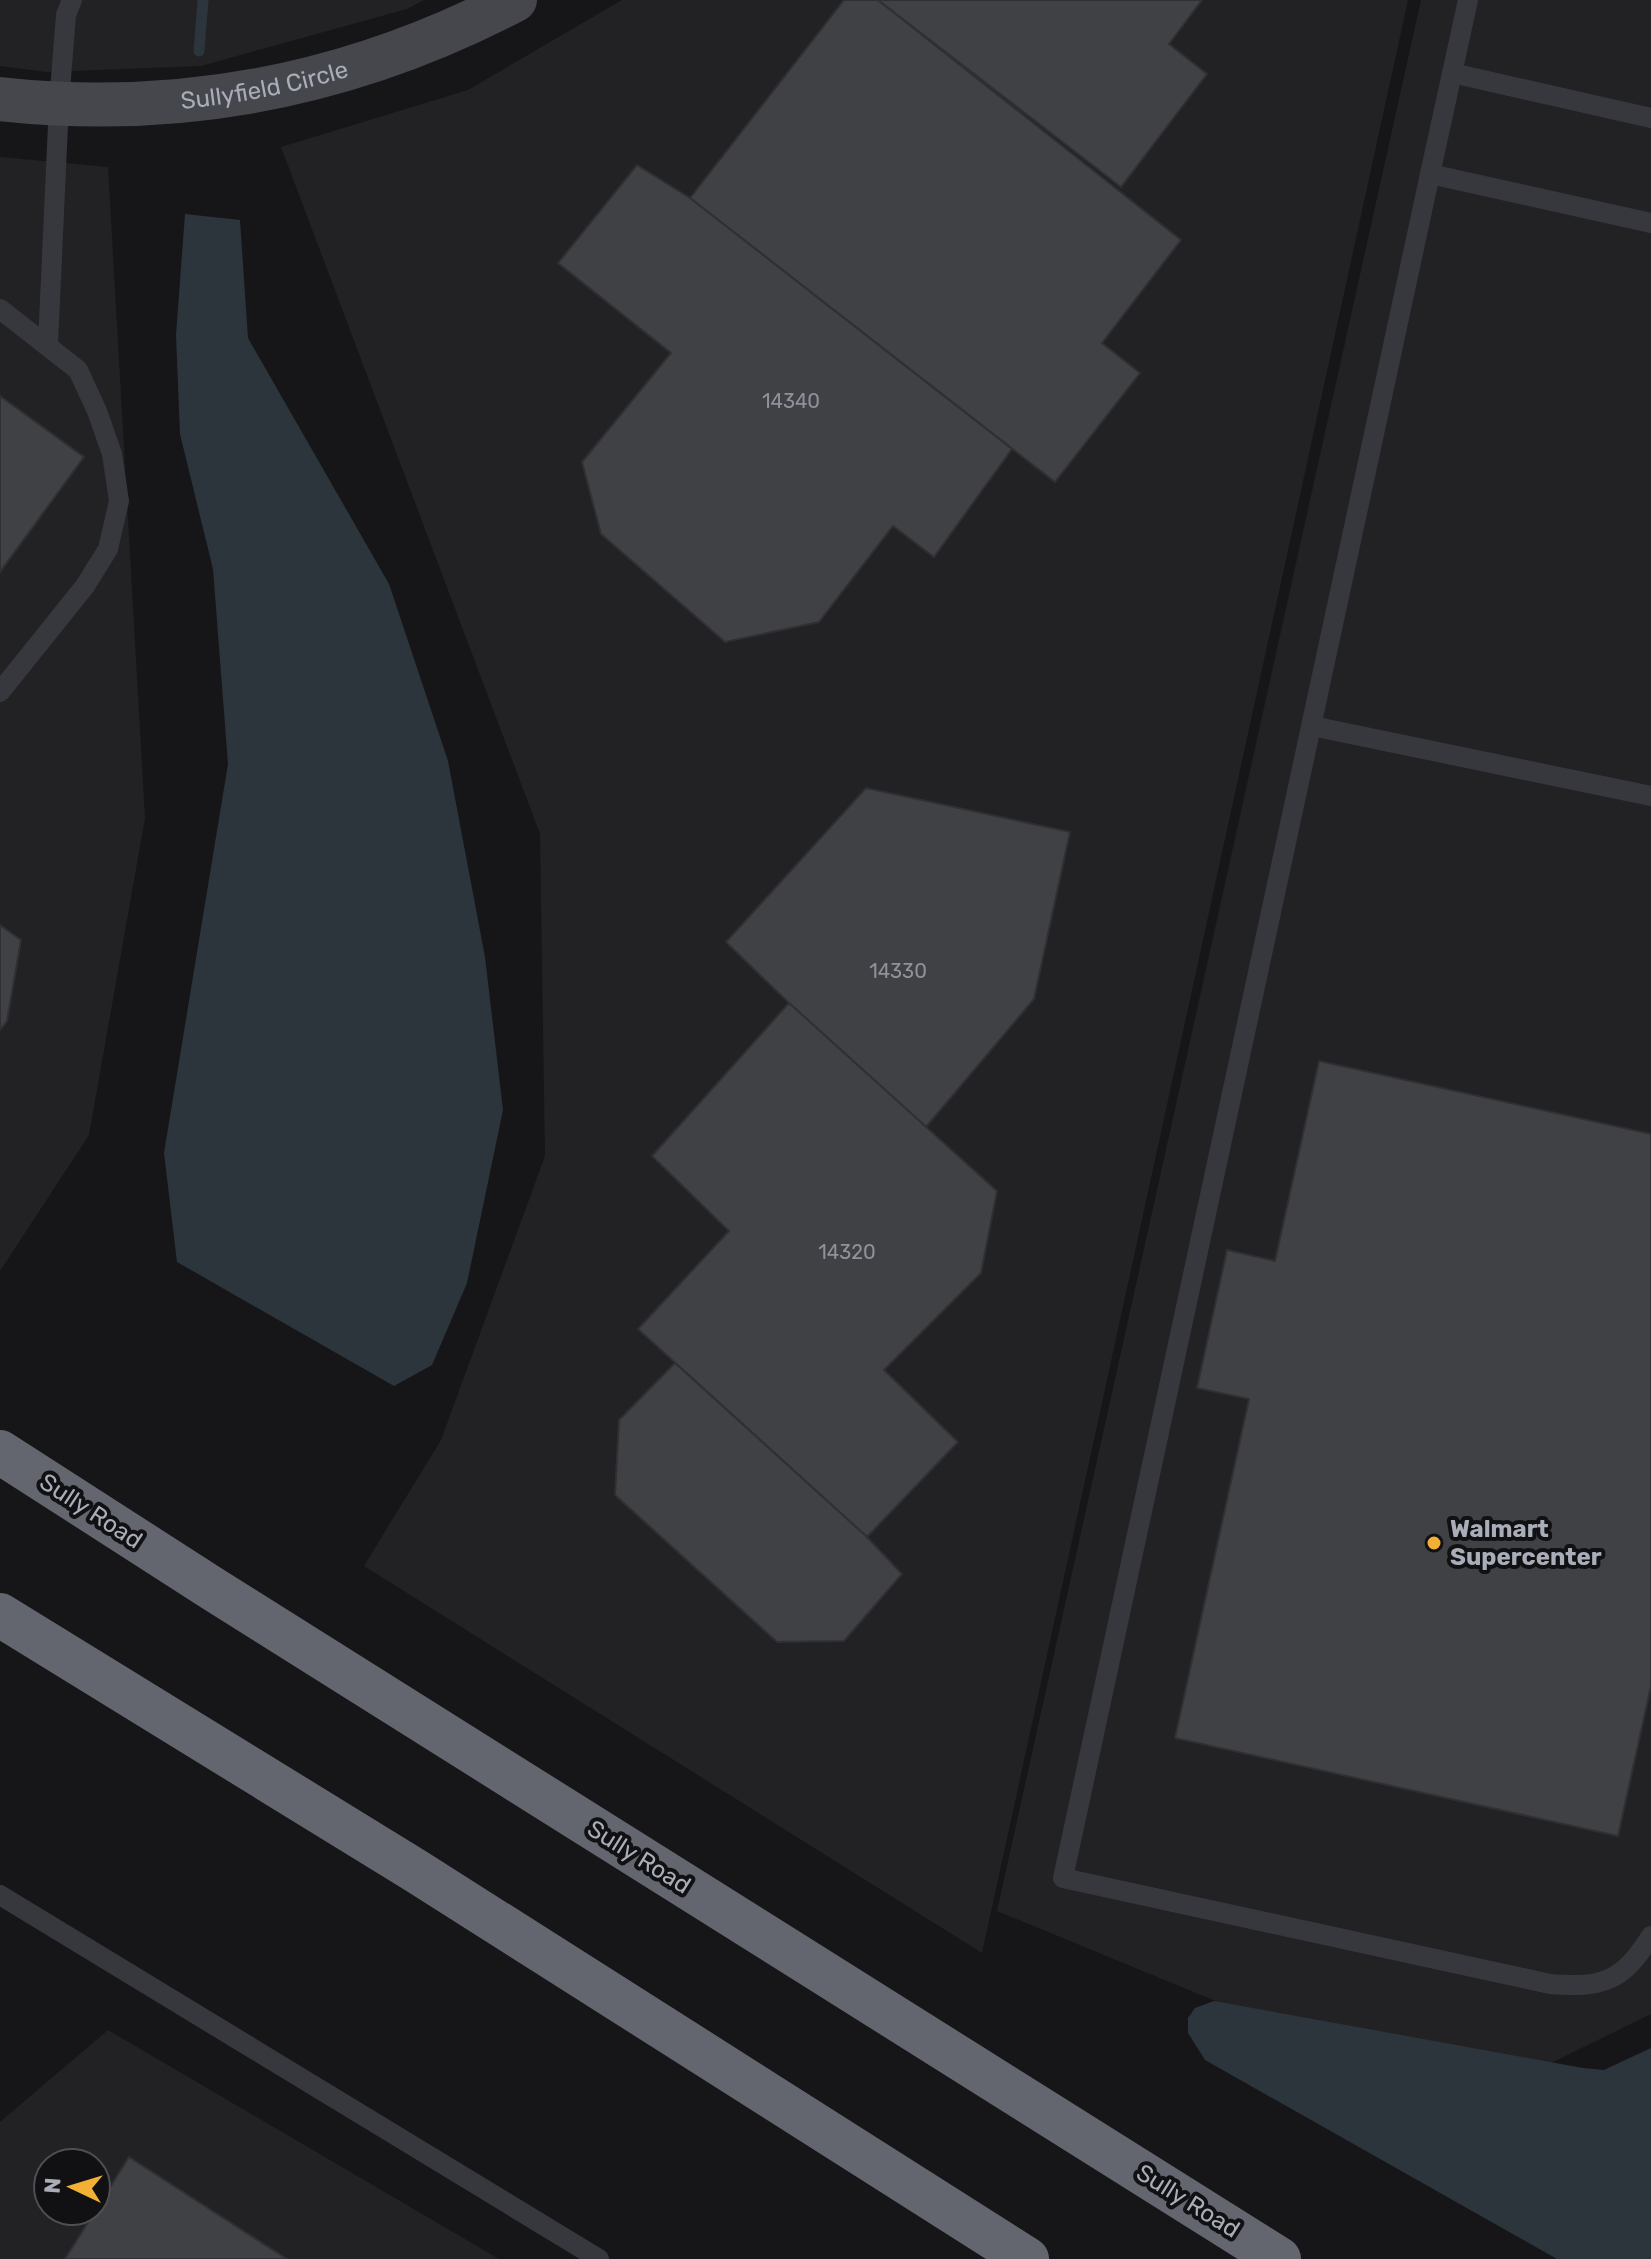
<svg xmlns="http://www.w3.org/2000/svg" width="1651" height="2259" font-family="Rubik,sans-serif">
  <rect width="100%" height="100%" fill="#161618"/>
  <!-- built -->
  <g fill="#222225" fill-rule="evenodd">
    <path d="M0,0H424L407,9L201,66L46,72L0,66Z"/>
    <path d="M622,0H1408L982,1953L364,1566L441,1440L545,1156L540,834L281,147L468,90Z"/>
    <path d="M1421,0H1651V2014L1543,2067L1247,2014L997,1911Z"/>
    <path d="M0,157L108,167L145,818L89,1135L0,1271Z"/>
    <path d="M108,2030L499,2259H0V2122ZM48,2163H96V2211H48Z"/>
  </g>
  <!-- water -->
  <g fill="#2c353c">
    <path d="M185,214L240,220L248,338L389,584L448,761L485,957L503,1110L467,1283L432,1365L394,1386L177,1262L164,1153L228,764L213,569L180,434L176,335Z"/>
    <path d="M1214,2001L1583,2068L1604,2070L1651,2048V2259H1557L1205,2060L1188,2033V2018L1195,2008Z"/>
  </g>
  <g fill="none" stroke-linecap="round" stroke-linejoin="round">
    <!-- stream -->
    <path stroke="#2c353c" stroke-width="11" d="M199,51L203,0"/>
  </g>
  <!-- building -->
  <g fill="#404145" stroke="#303034" stroke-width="2">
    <path d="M844,0H878L1181,240L1102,343L1140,373L1055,482L690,198Z"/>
    <path d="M878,0H1202L1169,44L1207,74L1121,187Z"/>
    <path d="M637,165L690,198L1012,449L934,557L893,526L819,622L725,642L601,534L582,462L671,353L558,263Z"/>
    <path d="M0,396L84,457L0,572Z"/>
    <path d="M866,788L1070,832L1034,999L926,1127L789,1003L726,942Z"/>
    <path d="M0,925L21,940L7,1021L0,1030Z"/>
    <path d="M789,1003L997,1191L981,1273L884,1370L958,1442L867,1537L638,1329L729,1231L652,1156Z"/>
    <path d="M1319,1061L1651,1134V1686L1618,1836L1175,1738L1249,1399L1197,1388L1227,1250L1275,1261Z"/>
    <path d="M675,1363L867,1537L902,1574L844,1641L777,1642L615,1495L619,1420Z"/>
    <path d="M129,2157L287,2259H65Z"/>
  </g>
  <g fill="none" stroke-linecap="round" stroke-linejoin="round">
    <!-- lane -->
    <g stroke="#37383d" stroke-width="20">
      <path d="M1452,73L1651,118"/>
      <path d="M1430,174L1468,0"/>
      <path d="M1651,223L1430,174L1063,1878L1550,1984C1603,1988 1622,1982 1651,1936"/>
      <path d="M0,309L78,370L97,411L112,454L119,501L108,549L85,586L0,692"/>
      <path d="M48,344L59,103L66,15L72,0"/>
      <path d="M1312,726L1651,796"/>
      <path d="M0,1895L599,2259"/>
    </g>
    <!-- secondary -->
    <path stroke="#45474d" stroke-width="44" id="s1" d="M0,99C182,119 353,85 515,0"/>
    <!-- highway -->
    <g stroke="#63666e" stroke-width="44">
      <path d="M0,1452L213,1589L1279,2259"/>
      <path d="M0,1615L416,1871L1027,2259"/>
    </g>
  </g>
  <!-- markers -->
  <circle fill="#f2b134" stroke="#111113" stroke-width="3" cx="1434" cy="1543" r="8"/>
  <g text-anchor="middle" stroke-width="8" stroke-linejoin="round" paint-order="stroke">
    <!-- number labels -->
    <g font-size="20" fill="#8e929b">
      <text x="791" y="408">14340</text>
      <text x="898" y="978">14330</text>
      <text x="847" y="1259">14320</text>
    </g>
    <!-- street labels -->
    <g font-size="24" fill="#a8adb8" stroke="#111113">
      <text dy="8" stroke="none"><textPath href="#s1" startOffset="266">Sullyfield Circle</textPath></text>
      <text transform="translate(91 1511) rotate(33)" y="8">Sully Road</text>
      <text transform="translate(639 1857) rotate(32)" y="8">Sully Road</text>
      <text transform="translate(1188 2201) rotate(32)" y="8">Sully Road</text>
    </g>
    <!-- poi labels -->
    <g font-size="24" font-weight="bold" fill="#a8adb8" stroke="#111113" text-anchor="start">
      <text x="1450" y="1537">Walmart<tspan x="1450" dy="28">Supercenter</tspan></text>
    </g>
  </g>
  <!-- north arrow -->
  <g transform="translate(72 2187) rotate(274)"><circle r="38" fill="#111113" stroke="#4d4f55" stroke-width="2"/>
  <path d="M0-6L14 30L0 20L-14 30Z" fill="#f2b134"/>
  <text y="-12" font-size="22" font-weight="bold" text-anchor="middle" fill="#a8adb8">N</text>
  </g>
</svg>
